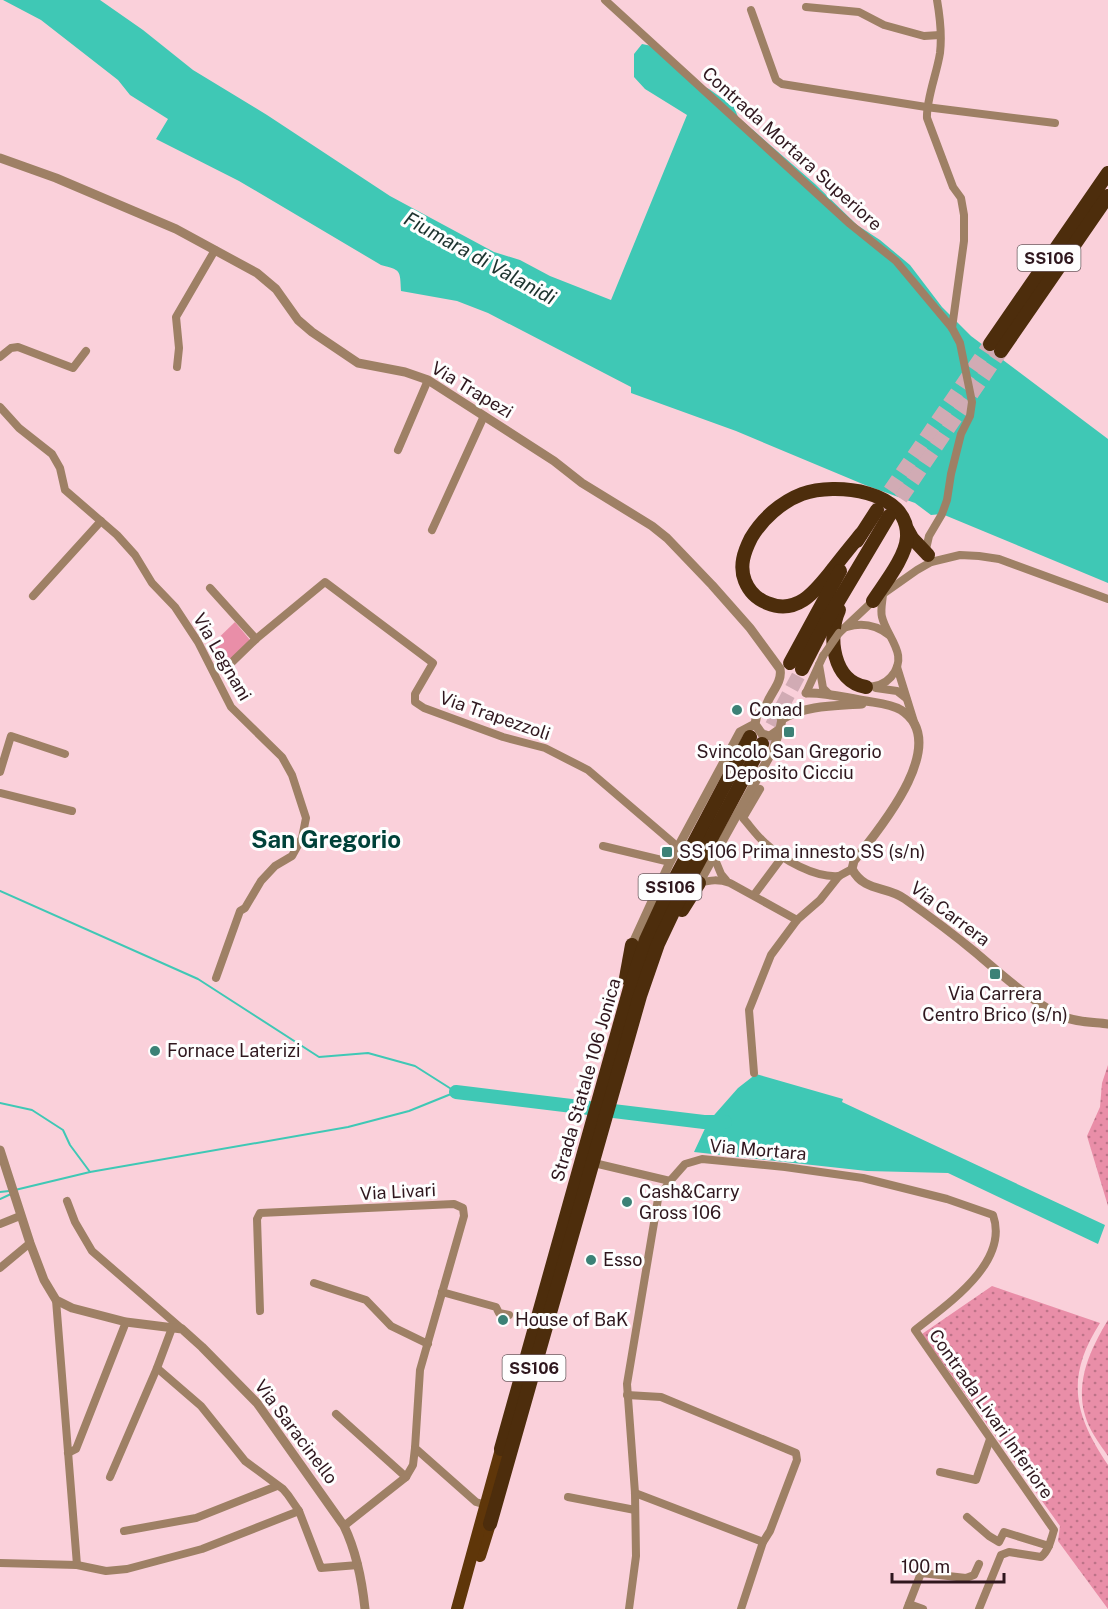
<svg xmlns="http://www.w3.org/2000/svg" width="1108" height="1609" font-family="'Public Sans',sans-serif">
  <defs>
    <pattern id="grass-dots" width="8" height="8" patternUnits="userSpaceOnUse" patternTransform="scale(1.5)"><rect width="8" height="8" fill="#e98ea8"/><path d="M2 2h.1M6 6h.1" fill="none" stroke="#bd7388" stroke-width="1.8" stroke-linecap="round"/></pattern>
  </defs>
  <rect width="100%" height="100%" fill="#fad0da"/>
  <!-- grass -->
  <g fill="url(#grass-dots)">
    <path d="M1108,1065V1206L1087,1136L1100,1107L1102,1083Z"/>
    <path d="M992,1286L1100,1323C1065,1378 1074,1414 1108,1465V1609L1058,1541L1060,1526L922,1334Z"/>
    <path d="M1108,1320V1456C1099,1443 1089,1430 1085,1415C1075,1381 1091,1348 1108,1320Z"/>
  </g>
  <!-- pitch -->
  <path fill="#e98ea8" d="M235,622L250,640L224,666L207,649Z"/>
  <!-- water -->
  <g fill="#3fc8b5">
    <path d="M3,0H100L143,30L193,70L267,115L390,196L494,252L520,260L550,276L611,300L687,115L645,89L634,77V54L642,44L652,46L693,82L709,89L734,107L738,117L815,184L857,225L880,240L910,265L942,307L971,336L1108,439V583L942,514L931,515L915,503L865,485L736,431L631,393V387L488,313L457,301L401,291C400,270 401,270 381,265L239,181L156,139L168,119L130,95L118,80L41,20Z"/>
    <path d="M756,1074L843,1099L842,1102L1105,1225L1098,1244L948,1173L867,1171L694,1152L708,1122L738,1088Z"/>
  </g>
  <g fill="none" stroke-linecap="round" stroke-linejoin="round">
    <!-- stream -->
    <g stroke="#3fc8b5" stroke-width="2">
      <path d="M0,891L198,979L319,1057L368,1053L415,1066L456,1092"/>
      <path d="M0,1103L32,1110L63,1130L70,1145L90,1172"/>
      <path d="M15,1190L90,1172L348,1127L409,1111L456,1092"/>
      <path d="M0,1192L9,1191"/>
      <path d="M0,1199L11,1194"/>
    </g>
    <!-- river -->
    <path stroke="#3fc8b5" stroke-width="14" d="M456,1092L704,1122H725"/>
    <!-- trunk-tunnel -->
    <g stroke="#d1abb4" stroke-width="14" stroke-dasharray="14 7" stroke-linecap="butt">
      <path d="M878,508L990,344"/>
      <path d="M889,516L1001,351"/>
      <path d="M762,744L802,669"/>
    </g>
    <!-- minor -->
    <g stroke="#9e8065" stroke-width="8">
      <path d="M605,0L850,224L896,261L952,328L960,343L972,402L970,416L961,434L951,474L947,500L942,514L929,536L926,549L931,562"/>
      <path d="M937,0C940,17 942,36 940,53C937,73 926,100 927,118L953,187L961,198L964,215V241L952,328"/>
      <path d="M806,7L859,12L884,25L924,36L940,35"/>
      <path d="M751,10L776,80L782,84L926,107L1055,123"/>
      <path d="M0,357L11,348L18,347L73,368L86,351"/>
      <path d="M177,367L179,348L176,317L215,250"/>
      <path d="M0,407L19,428L52,454L60,468L65,490L117,535L135,555L152,583L175,607L198,642L231,707L282,757L292,775L306,818L302,838L292,856L275,866L261,881L245,908L240,911L216,978"/>
      <path d="M398,450L428,380"/>
      <path d="M432,530L484,416"/>
      <path d="M210,588L256,639"/>
      <path d="M33,596L101,521"/>
      <path d="M847,627C863,622 876,625 889,635"/>
      <path d="M839,633L873,601L917,570L931,562L960,555L979,556L999,559L1108,599"/>
      <path d="M229,665L256,639L325,582L433,663L415,694V702L424,708L503,737L545,748L588,770L678,847"/>
      <path d="M819,665L823,688L830,695"/>
      <path d="M897,667L915,725"/>
      <path d="M866,687C875,687 884,685 891,677C910,655 887,638 882,617C880,609 883,600 883,593"/>
      <path d="M876,688L897,691L906,698"/>
      <path d="M806,693L823,656"/>
      <path d="M0,772L11,736L65,754"/>
      <path d="M760,789L743,818C750,826 757,836 765,843C783,860 815,878 839,876"/>
      <path d="M0,793L72,811"/>
      <path d="M603,846L670,862"/>
      <path d="M714,857L721,874L726,880"/>
      <path d="M699,883C711,880 718,879 730,883L797,920"/>
      <path d="M754,895L783,856"/>
      <path d="M754,1073L749,1010L771,955L797,920L820,900L839,876L852,869"/>
      <path d="M594,1163L670,1181"/>
      <path d="M67,1201L75,1222L92,1251L182,1329"/>
      <path d="M0,1224L20,1216"/>
      <path d="M0,1268L30,1243"/>
      <path d="M314,1283L366,1300L391,1326L428,1344"/>
      <path d="M442,1292L496,1307L499,1313L509,1315"/>
      <path d="M260,1311L257,1219L260,1213L454,1204L463,1208L464,1216L420,1370L415,1448L476,1502L486,1505"/>
      <path d="M157,1368L201,1406L245,1461L283,1489L288,1495L299,1511L321,1568L358,1565"/>
      <path d="M627,1395L661,1397L796,1453L797,1460L770,1531L763,1542L741,1609"/>
      <path d="M336,1414L406,1477L413,1465L415,1448"/>
      <path d="M68,1453L76,1449L126,1322"/>
      <path d="M940,1472L976,1480L990,1439"/>
      <path d="M110,1477L157,1368L172,1328"/>
      <path d="M635,1493L763,1542"/>
      <path d="M568,1497L635,1510"/>
      <path d="M967,1517L989,1536L999,1542L1004,1532L1049,1546"/>
      <path d="M344,1526L406,1477"/>
      <path d="M124,1531L196,1518L277,1486"/>
      <path d="M0,1563L77,1565L56,1300"/>
      <path d="M77,1565L106,1571L127,1569L202,1549L299,1511"/>
      <path d="M909,1604L923,1609"/>
      <path d="M629,1609L636,1556L635,1493L627,1384L658,1199L670,1181L685,1164L702,1159L785,1167L863,1178L947,1199L993,1215C1010,1263 946,1305 915,1330L1054,1530C1051,1539 1049,1551 1041,1557L1009,1552L1001,1555L979,1609"/>
      <path d="M907,1609L921,1573L966,1578L974,1575L979,1564"/>
    </g>
    <!-- tertiary -->
    <g stroke="#9e8065" stroke-width="9">
      <path d="M0,158L56,178L176,229L257,273L276,289L298,320L312,332L358,363L405,372L428,380L554,461L582,483L652,526L667,538L712,585L750,628L780,669C783,683 768,695 765,709"/>
      <path d="M806,693C826,692 846,698 866,701C877,703 891,704 901,710C953,743 877,832 854,861L852,869C865,893 886,885 905,899C929,916 952,933 975,952C1002,975 1027,998 1059,1015C1073,1022 1092,1022 1108,1024"/>
      <path d="M782,719C807,705 834,706 862,704"/>
      <path d="M699,883L773,750L780,729"/>
      <path d="M632,945L670,862L740,732L755,724L757,714L765,709L777,711L782,719L780,729L770,736L762,734L755,724"/>
      <path d="M0,1150L30,1243L44,1280L56,1300L72,1308L126,1322L182,1329L202,1347L257,1403L344,1526C357,1553 362,1580 365,1609"/>
    </g>
    <!-- primary -->
    <g stroke="#5f3609" stroke-width="12">
      <path d="M480,1556L490,1524"/>
      <path d="M457,1609L501,1449"/>
    </g>
    <!-- trunk -->
    <g stroke="#4d2d0c" stroke-width="14">
      <path d="M990,344L1108,173"/>
      <path d="M1001,351L1108,196"/>
      <path d="M907,529L912,538L928,555"/>
      <path d="M861,534C852,545 842,557 833,569C816,590 798,616 767,603C757,599 749,591 745,581C739,566 744,552 751,538C762,519 781,502 802,494C835,482 909,490 907,537C906,557 884,584 873,601"/>
      <path d="M857,541L877,510"/>
      <path d="M839,610C827,636 833,682 866,687"/>
      <path d="M790,663L840,571"/>
      <path d="M802,669L826,622L889,516"/>
      <path d="M682,910L699,883"/>
      <path d="M626,978L632,945"/>
      <path d="M501,1449L630,988L646,940L670,888L750,737"/>
      <path d="M490,1524L640,996L658,944L684,889L762,744"/>
    </g>
    <!-- minor-bridge -->
    <path stroke="#9e8065" stroke-width="8" d="M823,656L839,633"/>
  </g>
  <!-- markers -->
  <g fill="#3c8176" stroke="#fefefe" stroke-width="2">
    <circle cx="737" cy="710" r="6"/>
    <rect x="783" y="726" width="12" height="12" rx="3"/>
    <rect x="661" y="846" width="12" height="12" rx="3"/>
    <rect x="989" y="968" width="12" height="12" rx="3"/>
    <circle cx="155" cy="1051" r="6"/>
    <circle cx="627" cy="1202" r="6"/>
    <circle cx="591" cy="1260" r="6"/>
    <circle cx="503" cy="1320" r="6"/>
  </g>
  <g text-anchor="middle" stroke-width="6" stroke-linejoin="round" paint-order="stroke">
    <!-- shield labels -->
    <g fill="#fefefe" stroke="#6d5c61" stroke-width="1.5">
      <rect x="1017.5" y="245" width="63" height="26" rx="4.5"/>
      <rect x="638.5" y="874" width="63" height="26" rx="4.5"/>
      <rect x="502.5" y="1355" width="63" height="26" rx="4.5"/>
    </g>
    <g font-size="16" font-weight="bold" fill="#2f171e">
      <text x="1049" y="264">SS106</text>
      <text x="670" y="893">SS106</text>
      <text x="534" y="1374">SS106</text>
    </g>
    <!-- street labels -->
    <g font-size="18" fill="#2f171e" stroke="#fefefe">
      <text transform="translate(792 149) rotate(42)" y="6">Contrada Mortara Superiore</text>
      <text transform="translate(472 390) rotate(31)" y="6">Via Trapezi</text>
      <text transform="translate(222 657) rotate(60)" y="6">Via Legnani</text>
      <text transform="translate(495 716) rotate(19)" y="6">Via Trapezzoli</text>
      <text transform="translate(950 914) rotate(37)" y="6">Via Carrera</text>
      <text transform="translate(586 1080) rotate(-74)" y="6">Strada Statale 106 Jonica</text>
      <text transform="translate(758 1150) rotate(5)" y="6">Via Mortara</text>
      <text transform="translate(398 1192) rotate(-3)" y="6">Via Livari</text>
      <text transform="translate(991 1414) rotate(55)" y="6">Contrada Livari Inferiore</text>
      <text transform="translate(296 1432) rotate(53)" y="6">Via Saracinello</text>
    </g>
    <!-- poi labels -->
    <g font-size="18" fill="#2f171e" stroke="#fefefe" text-anchor="start">
      <text x="749" y="716">Conad</text>
      <text x="789" y="758" text-anchor="middle">Svincolo San Gregorio<tspan x="789" dy="21">Deposito Cicciu</tspan></text>
      <text x="679" y="858">SS 106 Prima innesto SS (s/n)</text>
      <text x="995" y="1000" text-anchor="middle">Via Carrera<tspan x="995" dy="21">Centro Brico (s/n)</tspan></text>
      <text x="167" y="1057">Fornace Laterizi</text>
      <text x="639" y="1198">Cash&amp;Carry<tspan x="639" dy="21">Gross 106</tspan></text>
      <text x="603" y="1266">Esso</text>
      <text x="515" y="1326">House of BaK</text>
    </g>
    <!-- water labels -->
    <g font-size="20" font-style="italic" fill="#1d332f" stroke="#fefefe">
      <text transform="translate(480 258) rotate(29)" y="7">Fiumara di Valanidi</text>
    </g>
    <!-- district labels -->
    <g font-size="24" font-weight="bold" fill="#004139" stroke="#fefefe">
      <text x="326" y="848">San Gregorio</text>
    </g>
  </g>
  <!-- scale -->
  <path d="M892 1573v9h112v-9" fill="none" stroke="#2f171e" stroke-width="3"/>
  <text x="901" y="1573" font-size="18" fill="#2f171e" stroke="#fefefe" stroke-width="4.5" paint-order="stroke">100 m</text>
</svg>
